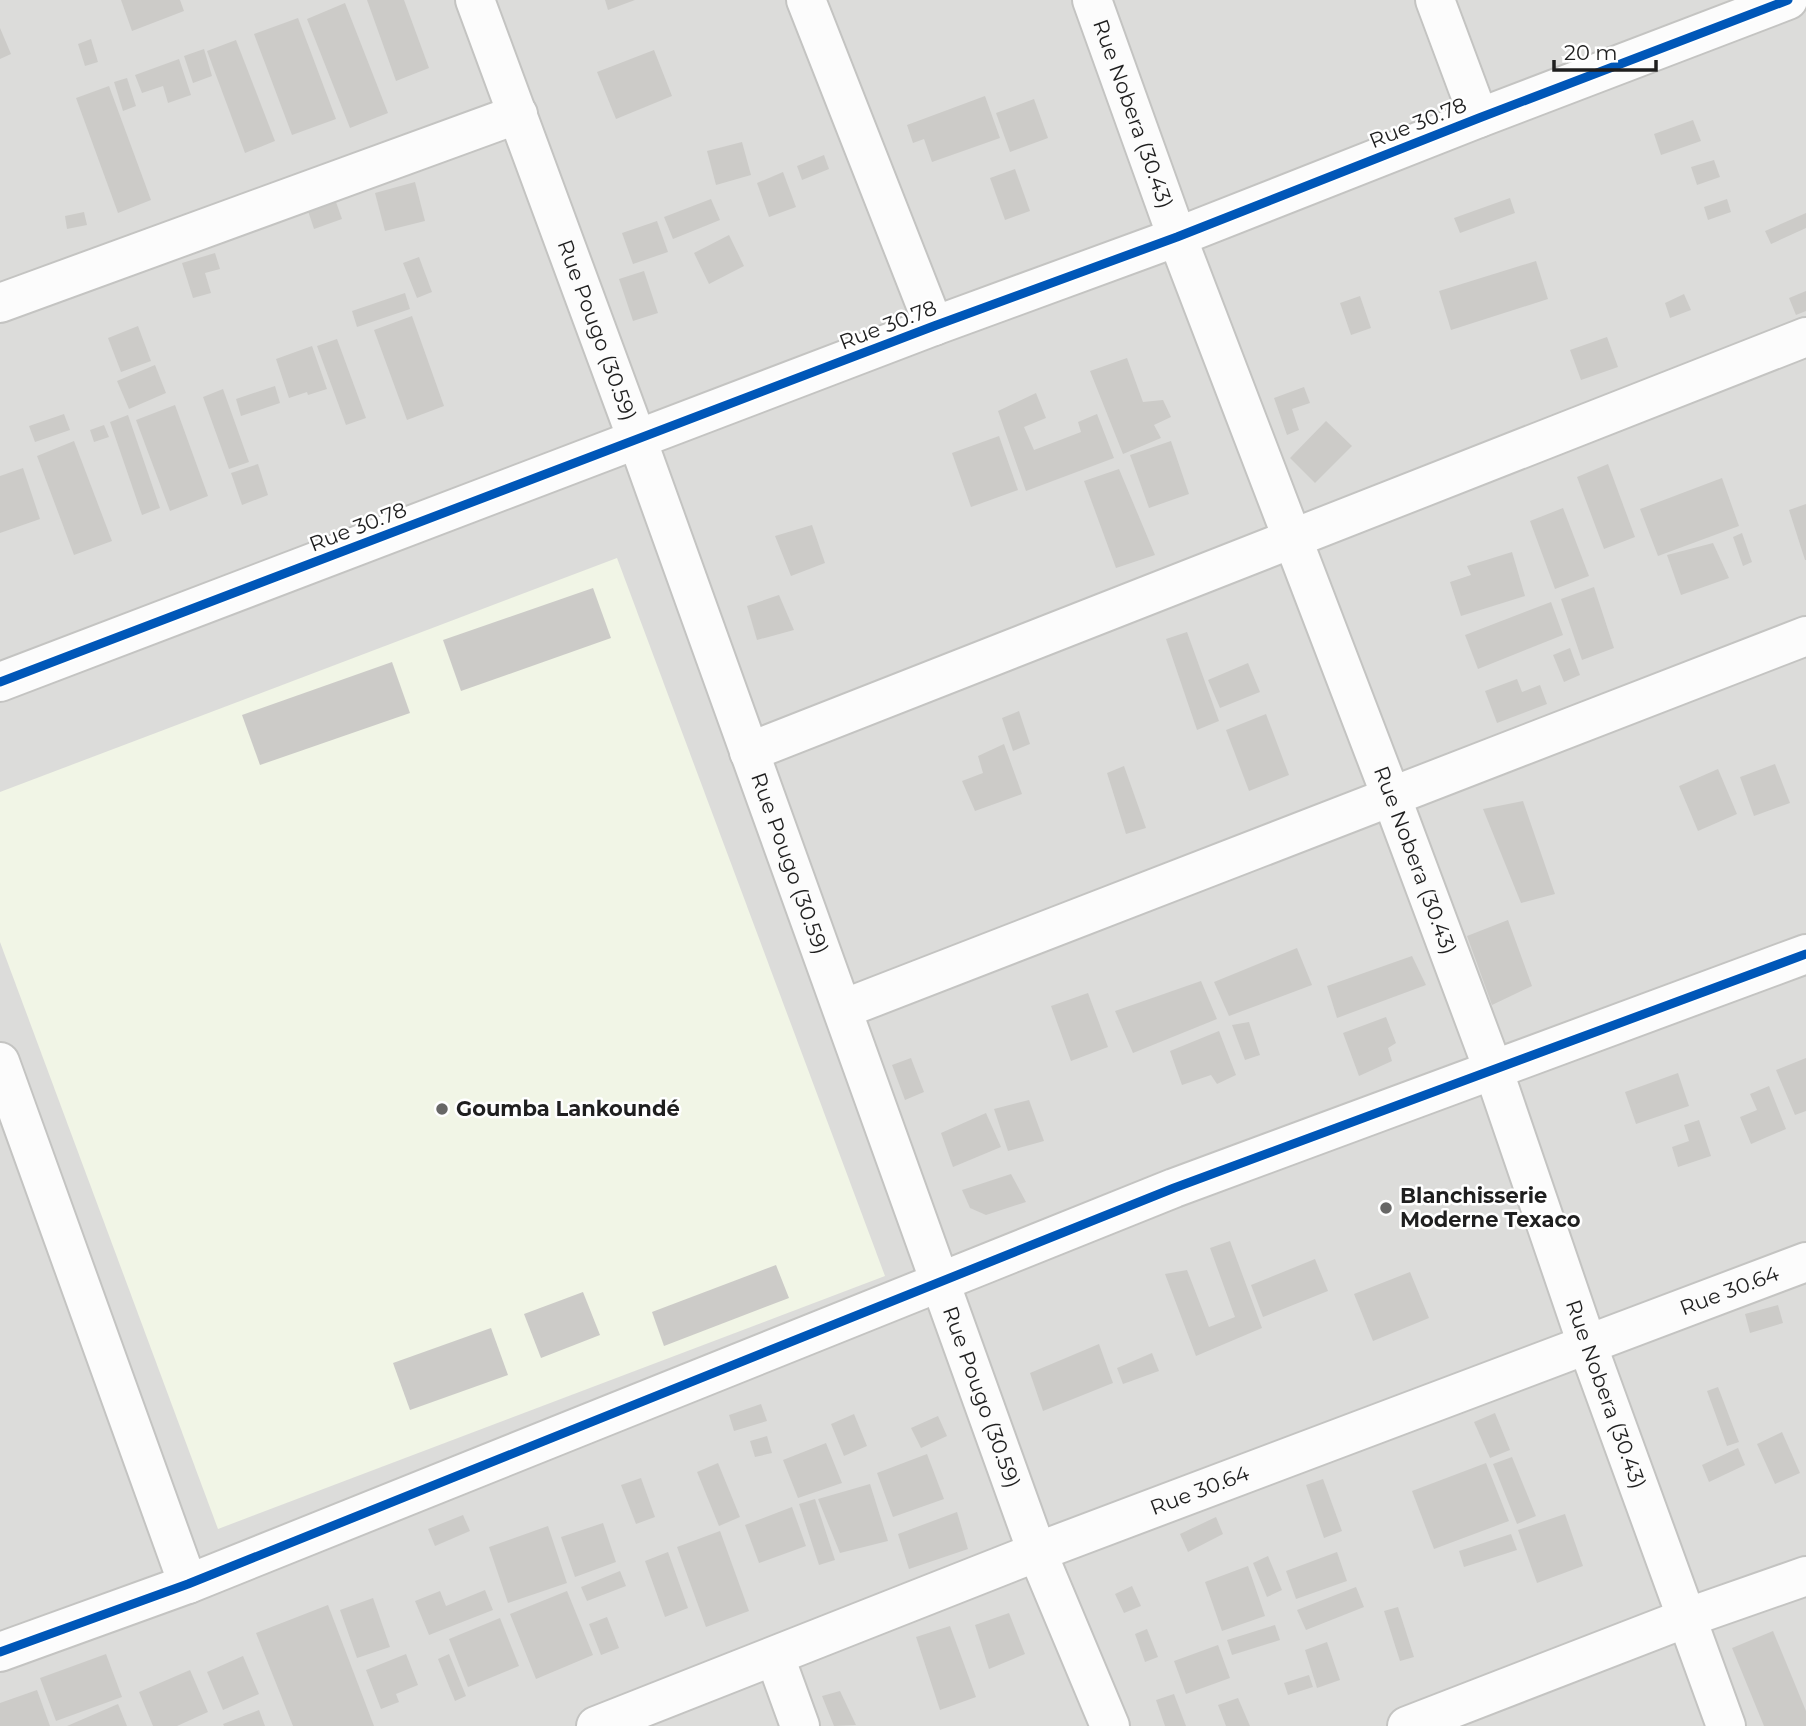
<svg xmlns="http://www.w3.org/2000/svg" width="1806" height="1726" font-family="Montserrat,sans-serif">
  <rect width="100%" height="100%" fill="#edede9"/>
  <!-- residential -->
  <rect fill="#dcdcda" x="0" y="0" width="1806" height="1726"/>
  <!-- education -->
  <path fill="#f1f5e6" d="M617,558L885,1276L218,1529L0,942V792Z"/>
  <!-- building -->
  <g fill="#cccbc8">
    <path d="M121,0H180L184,11L132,31Z"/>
    <path d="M367,0H404L429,68L396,81Z"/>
    <path d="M605,0H635L608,10Z"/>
    <path d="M345,3L388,113L350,128L307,19Z"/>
    <path d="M298,18L336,119L292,135L254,34Z"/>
    <path d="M0,28L11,54L0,59Z"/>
    <path d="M91,39L98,62L85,66L78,44Z"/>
    <path d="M236,40L275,141L245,153L207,51Z"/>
    <path d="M204,49L212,76L193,83L184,56Z"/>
    <path d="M654,50L672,96L616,119L597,72Z"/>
    <path d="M179,59L191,95L168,103L163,86L142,93L135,75Z"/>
    <path d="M127,78L136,106L123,111L114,82Z"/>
    <path d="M109,86L151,200L118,213L76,98Z"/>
    <path d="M985,96L1000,138L932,162L924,139L913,143L907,125Z"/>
    <path d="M1034,99L1048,138L1010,152L996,113Z"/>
    <path d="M1693,120L1701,141L1661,155L1654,134Z"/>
    <path d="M742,142L751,175L716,185L707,151Z"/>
    <path d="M824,155L829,169L802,180L797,166Z"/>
    <path d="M1714,160L1720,177L1697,185L1691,167Z"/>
    <path d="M1015,169L1030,211L1005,220L990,178Z"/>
    <path d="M783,172L796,207L769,217L757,183Z"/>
    <path d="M415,182L425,221L385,231L375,193Z"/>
    <path d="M1510,198L1515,213L1460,233L1454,218Z"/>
    <path d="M711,199L720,220L673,239L664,217Z"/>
    <path d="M1727,199L1731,212L1708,220L1704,207Z"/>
    <path d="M336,202L342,219L314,229L308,211Z"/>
    <path d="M84,212L87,225L67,229L65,216Z"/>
    <path d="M1806,213V228L1771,244L1765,231Z"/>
    <path d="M657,221L668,252L633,264L622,233Z"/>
    <path d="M729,235L744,266L709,284L694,253Z"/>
    <path d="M215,253L220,269L205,273L211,293L193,298L182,263Z"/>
    <path d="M419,257L432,292L417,298L403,263Z"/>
    <path d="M1536,261L1548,299L1451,330L1439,291Z"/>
    <path d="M644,271L658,313L633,321L619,279Z"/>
    <path d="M1806,291V311L1796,315L1789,298Z"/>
    <path d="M405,293L410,309L357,327L352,311Z"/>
    <path d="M1684,294L1691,310L1670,318L1665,303Z"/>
    <path d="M1360,296L1371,328L1351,335L1340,303Z"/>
    <path d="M412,316L444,406L407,420L374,330Z"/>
    <path d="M138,326L151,361L121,372L108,338Z"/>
    <path d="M1607,337L1618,367L1581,380L1570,350Z"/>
    <path d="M337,339L366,418L346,425L317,346Z"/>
    <path d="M312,346L327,389L308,395L307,392L289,398L276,359Z"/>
    <path d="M1127,358L1143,402L1163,400L1171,417L1154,425L1161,438L1123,454L1090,371Z"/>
    <path d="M155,365L166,393L129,409L117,381Z"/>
    <path d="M275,386L280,403L241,416L236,399Z"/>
    <path d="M1304,387L1310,403L1292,409L1299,430L1287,435L1274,398Z"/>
    <path d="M223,389L249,462L229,469L203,397Z"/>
    <path d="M1036,393L1046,418L1024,427L1034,450L1081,432L1078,422L1097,414L1114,458L1026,491L998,411Z"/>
    <path d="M175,405L208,496L170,511L136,420Z"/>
    <path d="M64,414L70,430L35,442L29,426Z"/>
    <path d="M128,415L160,508L142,515L110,422Z"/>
    <path d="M1326,421L1352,446L1315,483L1290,458Z"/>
    <path d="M104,425L109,437L94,442L90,430Z"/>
    <path d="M999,436L1018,490L971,507L952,453Z"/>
    <path d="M74,441L112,541L74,555L37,456Z"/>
    <path d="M1171,441L1189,494L1149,508L1130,455Z"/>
    <path d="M258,464L268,495L242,505L231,473Z"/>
    <path d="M1608,464L1635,537L1604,549L1577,477Z"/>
    <path d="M23,468L40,519L0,533V476Z"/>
    <path d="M1119,469L1155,555L1116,568L1084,481Z"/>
    <path d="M1722,478L1739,526L1658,556L1640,509Z"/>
    <path d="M1806,504V560H1805L1789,510Z"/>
    <path d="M1563,508L1589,576L1555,589L1530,521Z"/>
    <path d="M812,525L825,563L791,576L775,536Z"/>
    <path d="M1742,533L1752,562L1743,566L1733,537Z"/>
    <path d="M1713,543L1729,578L1681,595L1667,555Z"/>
    <path d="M1512,552L1525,596L1461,616L1450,582L1471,575L1467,566Z"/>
    <path d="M1594,587L1614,648L1582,660L1561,599Z"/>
    <path d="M593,588L611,638L461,691L443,640Z"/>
    <path d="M779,595L794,630L757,640L747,606Z"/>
    <path d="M1551,602L1563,635L1478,669L1465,635Z"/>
    <path d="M1187,632L1219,721L1197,730L1166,639Z"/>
    <path d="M1570,648L1580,675L1564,682L1553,655Z"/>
    <path d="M392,662L410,713L260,765L242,715Z"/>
    <path d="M1248,663L1260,692L1220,708L1208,680Z"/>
    <path d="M1517,679L1522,692L1540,685L1547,704L1497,723L1485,691Z"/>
    <path d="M1019,711L1030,744L1013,751L1002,718Z"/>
    <path d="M1266,714L1289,775L1249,791L1226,730Z"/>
    <path d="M1004,744L1022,794L975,811L962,781L983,773L978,756Z"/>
    <path d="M1775,764L1790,803L1754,816L1740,777Z"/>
    <path d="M1124,766L1146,828L1126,834L1107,773Z"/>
    <path d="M1718,769L1737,814L1698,831L1679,786Z"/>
    <path d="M1523,801L1555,894L1521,903L1483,809Z"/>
    <path d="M1508,920L1532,986L1492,1005L1467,936Z"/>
    <path d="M1297,948L1312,985L1229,1016L1214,982Z"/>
    <path d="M1412,956L1426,985L1337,1018L1327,986Z"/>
    <path d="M1201,981L1217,1019L1133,1053L1115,1011Z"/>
    <path d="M1088,993L1108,1047L1071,1061L1051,1006Z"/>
    <path d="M1386,1017L1396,1043L1388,1048L1392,1061L1359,1076L1343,1033Z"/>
    <path d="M1249,1022L1260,1055L1245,1060L1232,1025Z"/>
    <path d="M1219,1031L1236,1075L1217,1084L1211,1075L1182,1085L1170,1051Z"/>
    <path d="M911,1058L924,1092L905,1100L892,1065Z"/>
    <path d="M1806,1058V1111L1795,1115L1776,1070Z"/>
    <path d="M1678,1073L1689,1106L1636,1124L1625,1092Z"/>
    <path d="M1769,1086L1786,1129L1751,1144L1740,1117L1757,1110L1750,1094Z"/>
    <path d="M1029,1100L1044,1141L1008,1151L994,1109Z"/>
    <path d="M986,1113L1001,1147L953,1167L941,1133Z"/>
    <path d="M1699,1120L1711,1156L1678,1167L1672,1147L1689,1141L1684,1125Z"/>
    <path d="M1011,1174L1026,1202L986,1215L970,1208L962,1190Z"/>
    <path d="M1230,1241L1262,1328L1196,1356L1165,1274L1187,1270L1209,1327L1235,1317L1210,1248Z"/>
    <path d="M1315,1259L1328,1291L1263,1317L1251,1285Z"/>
    <path d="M776,1265L789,1298L664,1346L652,1312Z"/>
    <path d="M1410,1272L1429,1318L1373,1341L1354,1294Z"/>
    <path d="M583,1292L600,1335L541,1358L524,1314Z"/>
    <path d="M1778,1305L1783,1323L1750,1333L1745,1314Z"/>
    <path d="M491,1328L508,1375L410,1410L393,1363Z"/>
    <path d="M1099,1344L1113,1383L1043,1411L1030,1373Z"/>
    <path d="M1152,1353L1159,1371L1123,1384L1117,1368Z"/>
    <path d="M1718,1387L1739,1442L1727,1446L1707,1391Z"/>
    <path d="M761,1404L767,1421L734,1431L729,1415Z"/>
    <path d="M1495,1413L1510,1450L1490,1458L1474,1422Z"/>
    <path d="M854,1414L867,1446L844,1456L831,1424Z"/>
    <path d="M938,1416L947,1436L921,1448L911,1428Z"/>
    <path d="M1782,1432L1800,1473L1775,1484L1757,1444Z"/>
    <path d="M767,1436L772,1453L755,1457L750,1441Z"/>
    <path d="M826,1443L842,1483L798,1498L783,1460Z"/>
    <path d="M1738,1448L1745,1465L1709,1482L1702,1465Z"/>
    <path d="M927,1454L944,1499L893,1517L877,1473Z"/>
    <path d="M1512,1457L1536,1516L1517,1524L1493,1464Z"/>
    <path d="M718,1463L740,1517L719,1526L697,1472Z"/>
    <path d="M1486,1463L1509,1521L1434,1549L1412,1491Z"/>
    <path d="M641,1478L655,1517L636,1524L621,1485Z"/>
    <path d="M1323,1479L1342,1531L1324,1538L1306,1485Z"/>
    <path d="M870,1484L888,1541L840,1553L818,1499Z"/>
    <path d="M815,1499L835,1560L819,1565L799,1504Z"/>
    <path d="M792,1507L806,1546L759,1563L745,1525Z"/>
    <path d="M957,1512L968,1549L909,1569L898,1534Z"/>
    <path d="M1565,1514L1583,1566L1537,1583L1518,1530Z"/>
    <path d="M463,1515L470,1531L435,1546L428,1529Z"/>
    <path d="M1216,1517L1223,1534L1188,1552L1180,1534Z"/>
    <path d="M603,1523L616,1562L575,1577L561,1537Z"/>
    <path d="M548,1526L567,1583L508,1603L489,1547Z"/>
    <path d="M720,1531L749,1611L706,1627L677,1547Z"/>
    <path d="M1511,1534L1517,1550L1464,1567L1459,1551Z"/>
    <path d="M668,1552L688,1608L665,1617L645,1561Z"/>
    <path d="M1337,1552L1347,1581L1296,1599L1286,1571Z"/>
    <path d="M1268,1556L1282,1590L1267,1597L1253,1563Z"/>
    <path d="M1248,1566L1265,1616L1222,1631L1205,1582Z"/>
    <path d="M620,1571L626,1586L587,1601L581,1587Z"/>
    <path d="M1132,1586L1141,1606L1124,1613L1115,1594Z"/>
    <path d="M1356,1587L1364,1607L1306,1630L1297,1610Z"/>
    <path d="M485,1590L493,1610L429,1635L415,1601L440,1591L446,1606Z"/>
    <path d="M567,1591L593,1655L536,1679L510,1614Z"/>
    <path d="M373,1598L390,1647L357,1658L340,1610Z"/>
    <path d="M328,1605L374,1726H293L256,1633Z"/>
    <path d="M1398,1607L1414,1657L1400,1661L1384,1611Z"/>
    <path d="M1009,1613L1025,1654L989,1669L975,1625Z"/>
    <path d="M607,1617L619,1648L601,1655L589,1624Z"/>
    <path d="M500,1618L519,1666L468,1687L449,1639Z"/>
    <path d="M1275,1625L1280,1640L1232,1655L1227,1640Z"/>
    <path d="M950,1626L976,1697L940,1710L916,1637Z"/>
    <path d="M1147,1629L1158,1657L1145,1662L1135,1634Z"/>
    <path d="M1773,1631L1806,1711V1726H1764L1732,1648Z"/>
    <path d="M1327,1642L1340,1680L1317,1688L1305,1650Z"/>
    <path d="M1218,1645L1230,1678L1186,1694L1174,1661Z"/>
    <path d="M106,1654L122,1697L56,1721L40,1678Z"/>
    <path d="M406,1654L418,1685L396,1694L399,1702L381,1709L366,1670Z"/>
    <path d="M449,1654L466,1696L455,1701L438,1659Z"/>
    <path d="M243,1656L259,1694L223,1710L207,1672Z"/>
    <path d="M190,1670L208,1712L177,1726H153L139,1692Z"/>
    <path d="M1309,1675L1313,1687L1288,1695L1284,1683Z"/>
    <path d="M37,1690L50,1726H0V1703Z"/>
    <path d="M840,1691L856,1725L834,1726L822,1696Z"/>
    <path d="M1174,1694L1186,1726H1165L1156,1700Z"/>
    <path d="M1238,1698L1250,1726H1226L1218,1705Z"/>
    <path d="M118,1704L127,1726H67Z"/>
    <path d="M259,1710L265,1726H224L223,1724Z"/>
  </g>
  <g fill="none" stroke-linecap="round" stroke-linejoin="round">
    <!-- minor casing -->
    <g stroke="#c4c4c2" stroke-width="42">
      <g id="minor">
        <path id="s1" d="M475,0L637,439L1037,1552L1110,1726"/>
        <path d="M806,0L934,326"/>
        <path id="s2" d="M1092,0L1177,237L1391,796L1493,1069L1587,1344L1726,1726"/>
        <path d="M1435,0L1479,118"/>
        <path d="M0,303L518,114"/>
        <path d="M0,682L934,326L1177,237L1479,118L1788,0"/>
        <path d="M749,752L1806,337"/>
        <path d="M843,1009L1806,636"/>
        <path d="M0,1062L188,1584"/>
        <path d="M0,1652L188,1584L1174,1188L1806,954"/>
        <path d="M775,1657L800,1726"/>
        <path id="s3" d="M596,1726L1037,1552L1806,1262"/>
        <path d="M1407,1726L1686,1618L1806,1576"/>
      </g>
    </g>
    <!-- minor -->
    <use href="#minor" stroke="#fcfcfc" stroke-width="38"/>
    <!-- cycleway casing -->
    <g stroke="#fff" stroke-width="13">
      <g id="cycleway">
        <path d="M0,682L934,326L1177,237L1479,118L1788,0"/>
        <path d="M0,1652L188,1584L1174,1188L1806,954"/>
      </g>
    </g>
    <!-- cycleway -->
    <use href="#cycleway" stroke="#0057b8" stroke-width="9"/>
  </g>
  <!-- markers -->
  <g fill="#676766" stroke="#fff" stroke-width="2.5">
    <circle cx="442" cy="1109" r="7"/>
    <circle cx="1386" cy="1208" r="7"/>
  </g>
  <g text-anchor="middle" stroke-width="5" stroke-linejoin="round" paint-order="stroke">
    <!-- street labels -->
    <g font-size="21" fill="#1f1f1f" stroke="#fff">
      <text dy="7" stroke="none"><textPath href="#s2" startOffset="121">Rue Nobera (30.43)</textPath></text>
      <text transform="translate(1418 123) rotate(-22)" y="7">Rue 30.78</text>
      <text transform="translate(888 325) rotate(-21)" y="7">Rue 30.78</text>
      <text dy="7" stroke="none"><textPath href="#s1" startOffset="352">Rue Pougo (30.59)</textPath></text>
      <text transform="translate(358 527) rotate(-21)" y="7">Rue 30.78</text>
      <text dy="7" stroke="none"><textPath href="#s2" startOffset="919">Rue Nobera (30.43)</textPath></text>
      <text dy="7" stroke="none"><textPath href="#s1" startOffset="919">Rue Pougo (30.59)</textPath></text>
      <text dy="7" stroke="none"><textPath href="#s3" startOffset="1214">Rue 30.64</textPath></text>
      <text dy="7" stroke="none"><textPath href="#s2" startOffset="1486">Rue Nobera (30.43)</textPath></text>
      <text dy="7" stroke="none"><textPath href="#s1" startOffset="1486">Rue Pougo (30.59)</textPath></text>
      <text dy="7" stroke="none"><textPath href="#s3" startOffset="648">Rue 30.64</textPath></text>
    </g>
    <!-- poi labels -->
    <g font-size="21" font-weight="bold" fill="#1f1f1f" stroke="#fff" text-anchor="start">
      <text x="456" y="1116">Goumba Lankoundé</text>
      <text x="1400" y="1203">Blanchisserie<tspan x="1400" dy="24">Moderne Texaco</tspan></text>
    </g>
  </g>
  <!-- scale -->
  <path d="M1554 60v10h102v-10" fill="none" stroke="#1f1f1f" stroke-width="3.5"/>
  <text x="1564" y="60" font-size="21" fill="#1f1f1f" stroke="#ffffff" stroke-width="5" paint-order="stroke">20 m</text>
</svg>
